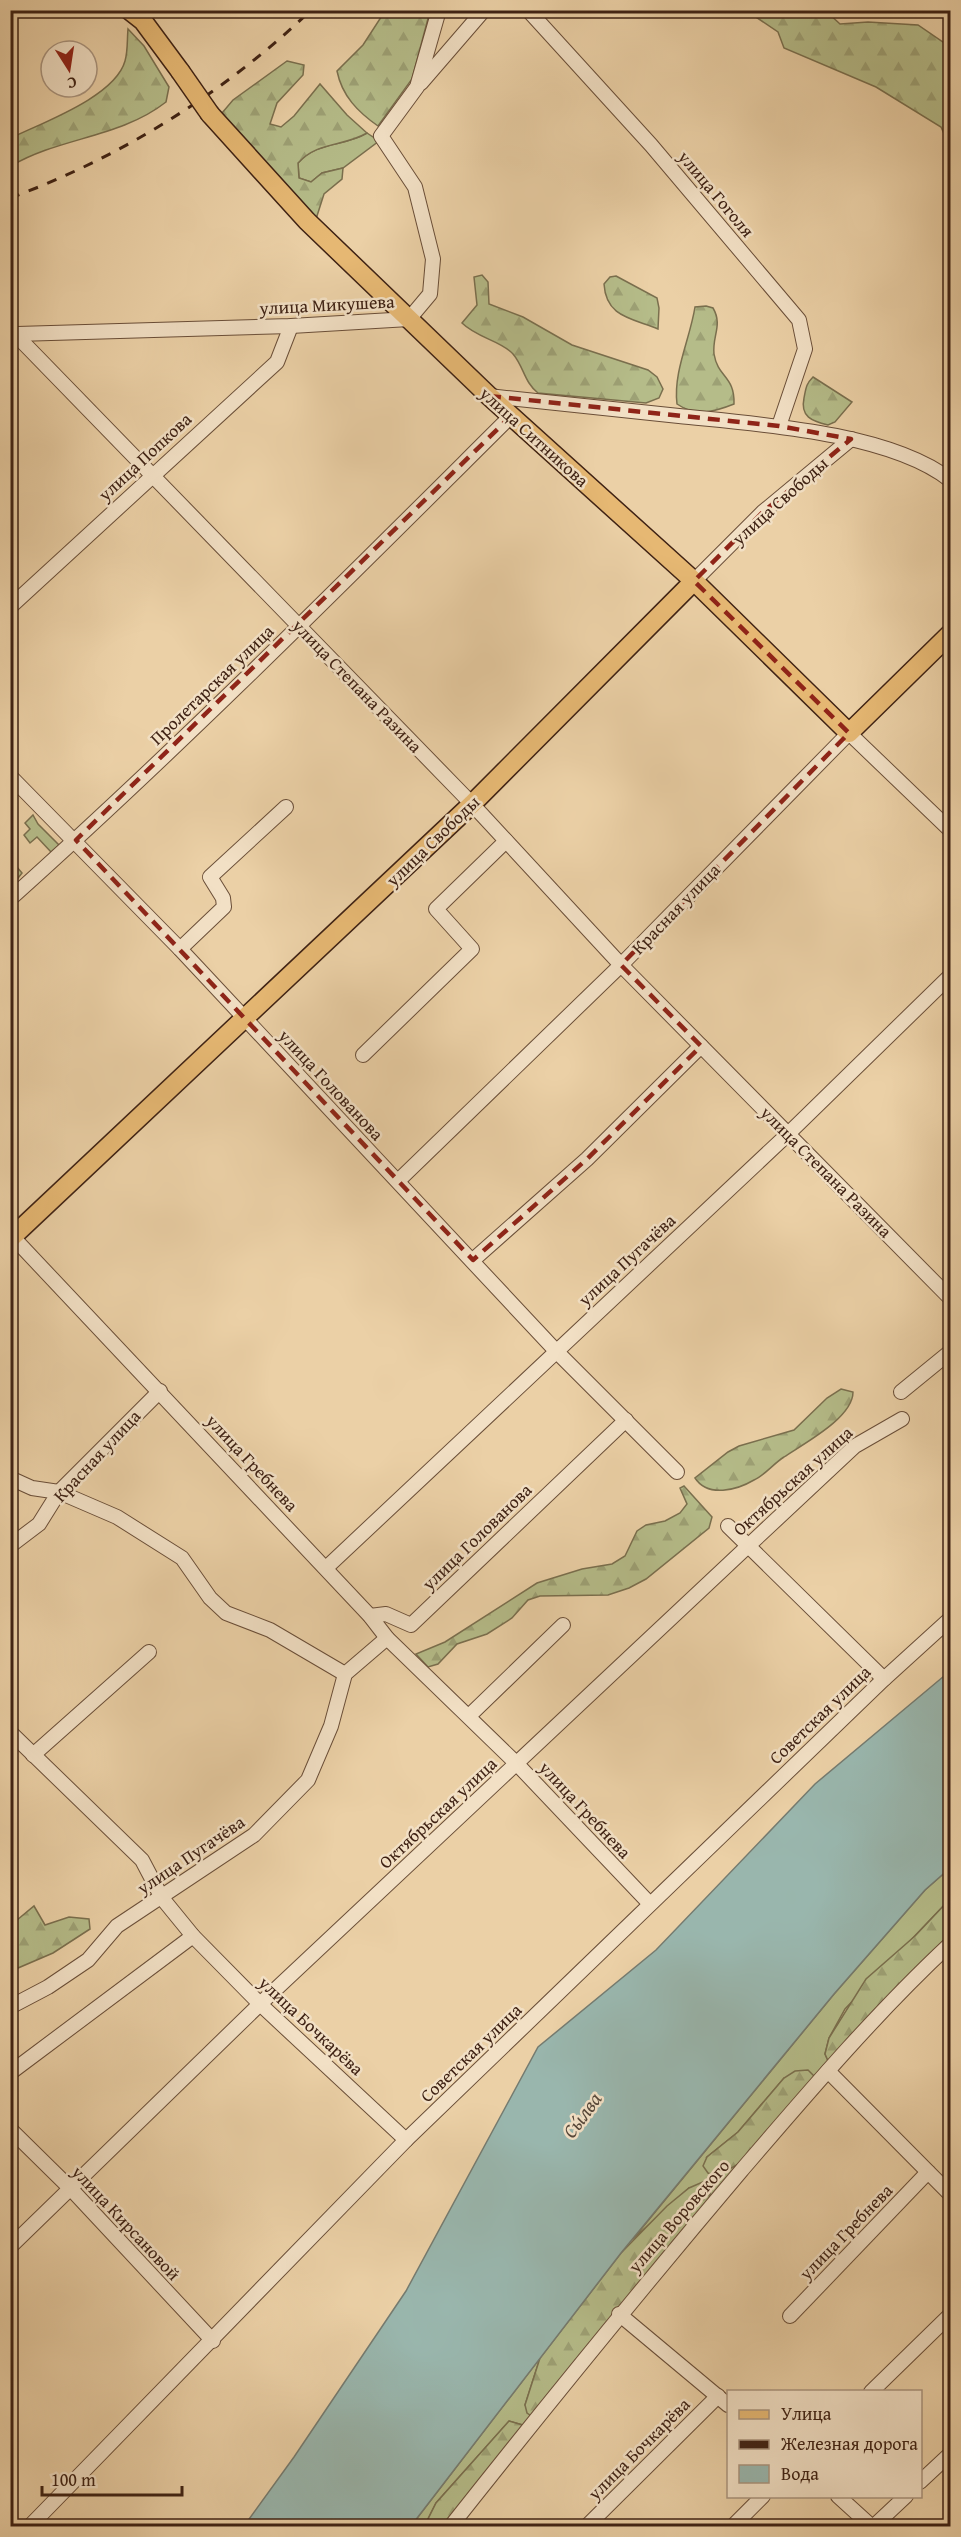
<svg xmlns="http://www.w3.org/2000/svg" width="961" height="2537" font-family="'Gentium Book Plus',serif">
  <defs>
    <pattern id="forest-firs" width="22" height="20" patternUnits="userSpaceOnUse" patternTransform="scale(1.5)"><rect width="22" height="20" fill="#b5bc89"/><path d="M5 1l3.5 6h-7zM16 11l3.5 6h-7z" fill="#9da175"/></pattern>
  </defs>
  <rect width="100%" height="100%" fill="#ebd0a6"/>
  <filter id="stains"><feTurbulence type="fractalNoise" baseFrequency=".00333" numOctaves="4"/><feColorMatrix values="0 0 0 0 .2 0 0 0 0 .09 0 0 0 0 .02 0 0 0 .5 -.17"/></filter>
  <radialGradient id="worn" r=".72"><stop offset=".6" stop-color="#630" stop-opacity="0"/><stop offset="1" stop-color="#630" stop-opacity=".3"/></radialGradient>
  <!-- grass -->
  <g fill="#b5bc89" stroke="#7a6f4e" stroke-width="1.5">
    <path d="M367,133L379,141L343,168L322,173L311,182L299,178L298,163C317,141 343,147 367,133Z"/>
    <path d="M33,815L38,824L59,845L51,852L37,837L30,843L24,835L30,829L25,823Z"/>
    <path d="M11,860L22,873L11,887Z"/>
    <path d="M950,1868V1899L845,2009L829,2038L825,2054L829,2063L816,2078H784L738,2132L707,2157L744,2161L709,2203L711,2186L689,2188L633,2239L834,1994L925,1890Z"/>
    <path d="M540,2358L525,2405L533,2417L526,2426L509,2421L436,2503L426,2523L428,2526H411Z"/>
  </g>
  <!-- forest -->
  <g fill="url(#forest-firs)" stroke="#7a6f4e" stroke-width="1.5">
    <path d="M385,11H430L412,79L378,126C358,112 342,96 337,71L363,45Z"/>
    <path d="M747,11H826L840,24L868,22L918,25L950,47V131L946,138L941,127L876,87L784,48L778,32Z"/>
    <path d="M128,29L144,46L169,87L166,102C120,138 60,137 11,166V138C41,123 115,97 125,61C128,51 127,39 128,29Z"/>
    <path d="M287,61L304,65L303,75L277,103L270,124L281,127L294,116L320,84L347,115L367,133C343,147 318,141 298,163L299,178L311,182L322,173L343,168L342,179L324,194L316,219L223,124L222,113L233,100Z"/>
    <path d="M482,275L488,282L489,304L523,317L572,345L648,370L657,377L663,389L659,398L646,403L538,393C524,382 524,367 513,354C502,341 477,338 462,323L477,305L474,277Z"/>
    <path d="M616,276L657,298L659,308L658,329C631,318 606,317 604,284L610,277Z"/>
    <path d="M706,306L713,308C723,325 712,336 714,354C718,378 735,376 734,404C714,412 696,417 677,404C673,372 690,339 695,307Z"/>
    <path d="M813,377L852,402L835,422L828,425C812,421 800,417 804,398C806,388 806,384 813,377Z"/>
    <path d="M841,1389L853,1392C853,1418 803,1444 784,1457C773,1464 765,1475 754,1480C737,1490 708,1498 695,1478L728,1452L739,1446L794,1430L827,1398Z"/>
    <path d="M684,1486L712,1517L709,1528L646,1579L629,1588L608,1595L540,1596L528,1600L512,1618L487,1634L457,1644L438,1664L428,1667L416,1654L445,1642L537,1583L582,1569L612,1564L625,1556L637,1531L646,1525L665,1521L680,1513L687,1504L680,1488Z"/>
    <path d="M950,1899V1942L829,2063L825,2054L829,2038L866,1979L915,1936Z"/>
    <path d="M34,1906L45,1925L69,1917L89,1919L90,1929L53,1953L11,1971V1925Z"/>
    <path d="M808,2070L816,2078L744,2161L717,2176L708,2173L703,2166L707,2157L738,2132L784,2078L795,2071Z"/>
    <path d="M705,2181L710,2182L709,2203L533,2417L527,2413L525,2405L540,2358L621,2253L667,2206L689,2188Z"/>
    <path d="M509,2421L526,2426L448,2526H428L426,2523L436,2503Z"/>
  </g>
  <!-- water -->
  <path fill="#99b6ad" stroke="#757b70" stroke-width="1.5" d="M950,1671V1868L925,1890L834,1994L621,2253L411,2526H244L294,2457L406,2291L538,2047L656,1950L815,1784Z"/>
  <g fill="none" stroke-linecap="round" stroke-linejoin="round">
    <!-- minor casing -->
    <g stroke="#6a4e38" stroke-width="16">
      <g id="minor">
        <path d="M528,10L651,145L799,320L805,349L779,426"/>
        <path d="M421,83L484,10"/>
        <path d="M10,329L472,804L621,965L950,1298"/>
        <path d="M12,336L17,334L291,326L409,319L430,294L433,259L415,187L381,136L417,87L439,10"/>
        <path d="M489,396C552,403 615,409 679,416C756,424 889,432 950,480"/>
        <path d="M694,581L763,512L851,439"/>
        <path d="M10,607L277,362L291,326"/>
        <path d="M10,776L180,949L556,1351L677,1472"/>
        <path d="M10,899C183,744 346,580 510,417"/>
        <path d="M180,949L224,907L223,898L210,877L286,807"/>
        <path d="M363,1055L472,949L436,909L506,841"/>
        <path d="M398,1181L621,965L849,733L950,830"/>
        <path d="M10,1234L370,1616L387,1638L517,1764L650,1904"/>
        <path d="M473,1260L587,1159L701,1046"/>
        <path d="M901,1392L950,1352"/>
        <path d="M10,1478L32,1488L59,1492L117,1517L182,1558L210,1598L226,1613L270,1630L345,1674"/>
        <path d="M728,1526L884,1679"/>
        <path d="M10,1546L39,1524L59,1492L160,1391"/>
        <path d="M326,1568L788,1134L950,976"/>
        <path d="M370,1616L386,1614L411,1625L626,1420"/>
        <path d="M469,1716L563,1625"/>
        <path d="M10,1732L142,1860L162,1898L193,1936L260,2004L406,2140"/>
        <path d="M33,1755L149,1652"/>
        <path d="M10,2007L48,1987L88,1960L117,1926L254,1835L308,1780L331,1726L345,1674L387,1638"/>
        <path d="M828,2071L950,2194"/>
        <path d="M10,2073L193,1936"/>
        <path d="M10,2129L72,2190L213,2341"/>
        <path d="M10,2247L260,2004L748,1546L855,1446L902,1419"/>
        <path d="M619,2314L728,2405"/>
        <path d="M790,2316L928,2172"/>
        <path d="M871,2392L950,2315"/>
        <path d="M920,2482L950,2454"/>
        <path d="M838,2496L871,2526"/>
        <path d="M30,2526L406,2140L884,1679L950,1619"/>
        <path d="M451,2526C546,2406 642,2288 741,2171C808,2093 875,2014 950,1944"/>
        <path d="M587,2526L718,2396"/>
        <path d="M733,2526L763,2496"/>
        <path d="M874,2526L906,2496"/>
      </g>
    </g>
    <!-- major casing -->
    <g stroke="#3f2214" stroke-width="21">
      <g id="major">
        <path d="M129,10L143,21L180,71"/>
        <path d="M210,114L307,221L489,396L694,581L849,733L950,634"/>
        <path d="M10,1239L472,804L694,581"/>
      </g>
    </g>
    <!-- minor -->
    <use href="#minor" stroke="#f2e0c5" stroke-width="14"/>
    <!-- major -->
    <use href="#major" stroke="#e6b873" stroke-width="18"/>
    <!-- rail -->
    <path stroke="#3f2214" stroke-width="3" stroke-dasharray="10 10" stroke-linecap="butt" d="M10,198C120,158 227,91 311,10"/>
    <!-- major-bridge casing -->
    <g stroke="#3f2214" stroke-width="21" stroke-linecap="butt">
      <path id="major-bridge" d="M180,71L210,114"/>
    </g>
    <!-- major-bridge -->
    <use href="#major-bridge" stroke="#e6b873" stroke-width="18"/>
  </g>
  <!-- marked area -->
  <path fill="none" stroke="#8f2418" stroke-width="4.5" stroke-dasharray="12 8" stroke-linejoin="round" d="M489,396L779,426L851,439L763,512L694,581L849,733L621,965L701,1046L587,1159L473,1260L76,840L510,417Z"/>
  <g text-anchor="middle" stroke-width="5" stroke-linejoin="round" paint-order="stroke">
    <!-- street labels -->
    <g font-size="18" fill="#3f2214" stroke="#f2e0c5">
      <text transform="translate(716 194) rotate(50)" y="6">улица Гоголя</text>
      <text transform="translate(327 305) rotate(-3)" y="6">улица Микушева</text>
      <text transform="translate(534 437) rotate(42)" y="6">улица Ситникова</text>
      <text transform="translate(145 457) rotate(-43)" y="6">улица Попкова</text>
      <text transform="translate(780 501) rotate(-42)" y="6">улица Свободы</text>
      <text transform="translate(212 685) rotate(-44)" y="6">Пролетарская улица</text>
      <text transform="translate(357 686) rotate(46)" y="6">улица Степана Разина</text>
      <text transform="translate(433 841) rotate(-44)" y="6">улица Свободы</text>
      <text transform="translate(676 909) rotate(-46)" y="6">Красная улица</text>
      <text transform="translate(331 1085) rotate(47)" y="6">улица Голованова</text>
      <text transform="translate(826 1172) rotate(45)" y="6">улица Степана Разина</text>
      <text transform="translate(627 1260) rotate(-43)" y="6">улица Пугачёва</text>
      <text transform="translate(97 1456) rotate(-47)" y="6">Красная улица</text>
      <text transform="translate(252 1463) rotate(47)" y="6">улица Гребнева</text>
      <text transform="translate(793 1481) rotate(-42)" y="6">Октябрьская улица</text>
      <text transform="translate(477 1537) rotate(-44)" y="6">улица Голованова</text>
      <text transform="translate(820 1715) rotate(-44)" y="6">Советская улица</text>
      <text transform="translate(585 1810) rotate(47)" y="6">улица Гребнева</text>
      <text transform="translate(438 1813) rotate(-43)" y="6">Октябрьская улица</text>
      <text transform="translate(191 1855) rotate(-34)" y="6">улица Пугачёва</text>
      <text transform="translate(311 2026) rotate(43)" y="6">улица Бочкарёва</text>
      <text transform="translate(471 2053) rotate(-44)" y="6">Советская улица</text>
      <text transform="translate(679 2216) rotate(-49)" y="6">улица Воровского</text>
      <text transform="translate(126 2223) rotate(47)" y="6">улица Кирсановой</text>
      <text transform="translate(846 2232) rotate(-46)" y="6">улица Гребнева</text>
      <text transform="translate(639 2449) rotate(-45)" y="6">улица Бочкарёва</text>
    </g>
    <!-- water labels -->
    <g font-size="20" font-style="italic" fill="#56473a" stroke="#f2e0c5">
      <text transform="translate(582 2115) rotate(-54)" y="7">Сы́лва</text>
    </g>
  </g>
  <!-- margin -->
  <rect width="961" height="2537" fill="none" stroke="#ebd0a6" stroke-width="36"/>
  <rect x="12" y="12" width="937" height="2513" fill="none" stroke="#3f2214" stroke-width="3"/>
  <rect x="18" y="18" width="925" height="2501" fill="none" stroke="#3f2214" stroke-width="1.5"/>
  <!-- legend -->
  <rect x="727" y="2390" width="195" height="108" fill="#f2e0c5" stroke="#aa947e" stroke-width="1.5"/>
  <rect x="739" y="2410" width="30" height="9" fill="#e6b873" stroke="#aa947e" stroke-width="1.5"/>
  <text x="781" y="2420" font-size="18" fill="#3f2214">Улица</text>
  <rect x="739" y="2440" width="30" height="9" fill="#3f2214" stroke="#aa947e" stroke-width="1.5"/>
  <text x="781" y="2450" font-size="18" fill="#3f2214">Железная дорога</text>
  <rect x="739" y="2465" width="30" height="18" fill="#99b6ad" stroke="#aa947e" stroke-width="1.5"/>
  <text x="781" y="2480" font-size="18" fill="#3f2214">Вода</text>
  <!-- north arrow -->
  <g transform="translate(69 69) rotate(168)"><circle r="28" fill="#f2e0c5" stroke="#aa947e" stroke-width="1.5"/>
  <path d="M0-4.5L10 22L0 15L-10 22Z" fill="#8f2418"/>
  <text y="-9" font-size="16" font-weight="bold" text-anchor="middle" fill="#3f2214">С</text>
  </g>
  <!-- scale -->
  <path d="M42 2486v9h140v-9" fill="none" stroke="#3f2214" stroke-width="3"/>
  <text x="51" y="2486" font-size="18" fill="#3f2214" stroke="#f2e0c5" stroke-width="4.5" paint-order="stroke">100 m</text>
  <rect width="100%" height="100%" filter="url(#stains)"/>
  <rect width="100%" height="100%" fill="url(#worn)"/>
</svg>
